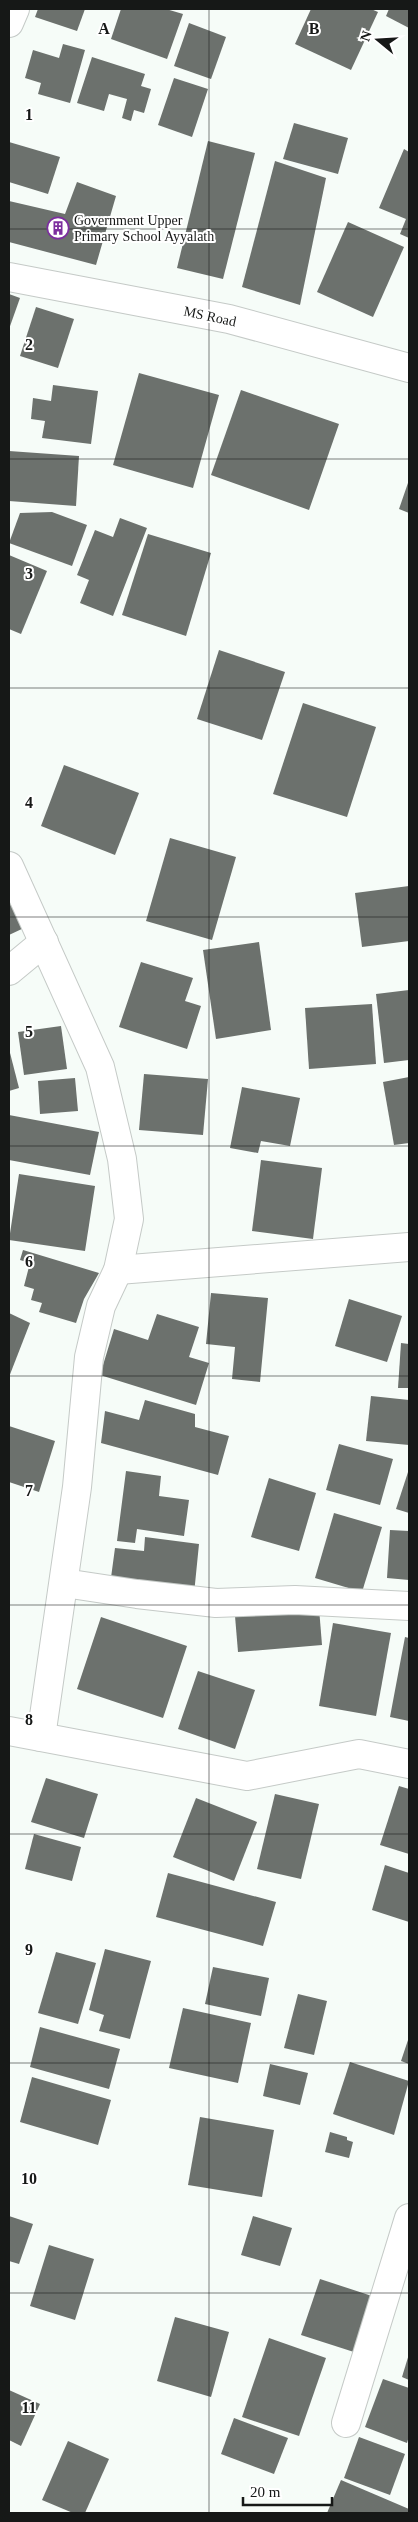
<svg xmlns="http://www.w3.org/2000/svg" width="418" height="2522" font-family="Georgia,serif">
  <rect width="100%" height="100%" fill="#f6fcf8"/>
  <!-- building -->
  <g fill="#6c716d">
    <path d="M38,9H85L77,31L35,17Z"/>
    <path d="M121,9H166L183,14L167,59L111,39Z"/>
    <path d="M311,9H371L378,12L351,70L295,44Z"/>
    <path d="M389,9H409V28L386,16Z"/>
    <path d="M189,23L226,37L211,79L174,66Z"/>
    <path d="M63,44L85,50L70,103L38,94L41,83L25,78L33,50L59,58Z"/>
    <path d="M92,57L145,74L141,86L151,89L144,113L134,110L131,121L122,118L127,99L109,94L104,111L77,103Z"/>
    <path d="M174,78L208,89L192,137L158,125Z"/>
    <path d="M294,123L348,138L338,174L283,159Z"/>
    <path d="M208,141L255,153L223,279L177,268Z"/>
    <path d="M9,142L60,157L48,194L9,182Z"/>
    <path d="M404,149L409,152V238L400,234L406,219L379,208Z"/>
    <path d="M275,161L326,178L300,305L242,287Z"/>
    <path d="M77,182L116,196L96,265L9,242V201L65,214Z"/>
    <path d="M348,222L404,247L373,317L317,292Z"/>
    <path d="M9,294L20,298L9,329Z"/>
    <path d="M36,307L74,319L58,368L20,356Z"/>
    <path d="M139,373L219,395L193,488L113,465Z"/>
    <path d="M53,385L98,391L91,444L42,438L45,421L31,419L33,398L51,401Z"/>
    <path d="M241,390L339,424L309,510L211,475Z"/>
    <path d="M9,451L79,456L76,506L9,501Z"/>
    <path d="M409,480V513L399,509Z"/>
    <path d="M52,512L87,525L72,566L9,543L20,513Z"/>
    <path d="M120,518L147,528L113,616L80,603L89,580L77,575L95,530L113,537Z"/>
    <path d="M148,534L211,553L186,636L122,615Z"/>
    <path d="M9,555L47,571L21,634L9,629Z"/>
    <path d="M219,650L285,672L262,740L197,719Z"/>
    <path d="M303,703L376,727L347,817L273,794Z"/>
    <path d="M64,765L139,793L115,855L41,826Z"/>
    <path d="M170,838L236,857L212,940L146,921Z"/>
    <path d="M409,886V941L362,947L355,893Z"/>
    <path d="M9,889L26,927L9,935Z"/>
    <path d="M259,942L271,1030L216,1039L203,950Z"/>
    <path d="M141,962L193,978L185,1001L201,1006L187,1049L119,1027Z"/>
    <path d="M409,990V1060L384,1063L376,994Z"/>
    <path d="M372,1004L376,1064L309,1069L305,1008Z"/>
    <path d="M61,1026L67,1069L24,1075L18,1032Z"/>
    <path d="M9,1049L19,1088L9,1091Z"/>
    <path d="M144,1074L208,1079L203,1135L139,1130Z"/>
    <path d="M409,1077V1143L394,1145L383,1082Z"/>
    <path d="M75,1078L78,1111L40,1114L38,1081Z"/>
    <path d="M242,1087L300,1098L290,1146L261,1141L258,1153L230,1148Z"/>
    <path d="M9,1115L99,1132L90,1175L9,1160Z"/>
    <path d="M261,1160L322,1168L313,1239L252,1231Z"/>
    <path d="M19,1174L95,1186L85,1251L9,1240Z"/>
    <path d="M23,1250L99,1273L84,1299L76,1323L39,1312L42,1303L31,1300L34,1289L24,1286L30,1263L20,1260Z"/>
    <path d="M211,1293L268,1298L260,1382L232,1379L235,1347L206,1344Z"/>
    <path d="M349,1299L402,1316L387,1362L335,1346Z"/>
    <path d="M9,1313L30,1323L9,1377Z"/>
    <path d="M157,1314L199,1327L189,1357L209,1363L196,1405L100,1375L114,1329L148,1340Z"/>
    <path d="M401,1343L409,1344V1388H398Z"/>
    <path d="M371,1396L409,1400V1445L366,1441Z"/>
    <path d="M145,1400L195,1414V1427L229,1436L218,1475L101,1443L105,1411L139,1420Z"/>
    <path d="M9,1426L55,1441L39,1492L9,1482Z"/>
    <path d="M339,1444L393,1459L380,1505L326,1490Z"/>
    <path d="M409,1469V1513L396,1509Z"/>
    <path d="M126,1471L161,1476L159,1496L189,1500L184,1536L137,1529L135,1543L117,1541Z"/>
    <path d="M269,1478L316,1493L299,1551L251,1537Z"/>
    <path d="M334,1513L382,1527L362,1592L315,1578Z"/>
    <path d="M390,1530L409,1531V1580L387,1578Z"/>
    <path d="M145,1537L199,1544L194,1594L110,1585L115,1548L144,1551Z"/>
    <path d="M319,1608L322,1645L238,1652L235,1616Z"/>
    <path d="M101,1617L187,1646L163,1718L77,1689Z"/>
    <path d="M333,1623L391,1633L376,1716L319,1706Z"/>
    <path d="M405,1637L409,1638V1721L390,1717Z"/>
    <path d="M198,1671L255,1690L235,1749L178,1729Z"/>
    <path d="M46,1778L98,1794L84,1838L31,1822Z"/>
    <path d="M399,1786L409,1789V1854L380,1845Z"/>
    <path d="M275,1794L319,1804L301,1879L257,1869Z"/>
    <path d="M196,1798L257,1822L234,1881L173,1857Z"/>
    <path d="M34,1834L81,1847L72,1881L25,1869Z"/>
    <path d="M385,1865L409,1873V1922L372,1910Z"/>
    <path d="M168,1873L276,1902L263,1946L156,1917Z"/>
    <path d="M105,1949L151,1961L130,2039L99,2031L104,2015L89,2010Z"/>
    <path d="M56,1952L96,1963L78,2024L38,2013Z"/>
    <path d="M213,1967L269,1978L261,2016L205,2004Z"/>
    <path d="M298,1994L327,2001L314,2055L284,2048Z"/>
    <path d="M183,2008L251,2023L238,2083L169,2068Z"/>
    <path d="M40,2027L120,2049L109,2089L30,2067Z"/>
    <path d="M409,2037V2064L401,2061Z"/>
    <path d="M350,2062L409,2081L394,2135L333,2114Z"/>
    <path d="M270,2064L308,2073L300,2105L263,2096Z"/>
    <path d="M32,2077L111,2100L98,2145L20,2122Z"/>
    <path d="M200,2117L274,2130L262,2197L188,2185Z"/>
    <path d="M330,2132L347,2137V2140L353,2142L349,2158L325,2152Z"/>
    <path d="M9,2216L33,2224L19,2264L9,2261Z"/>
    <path d="M253,2216L292,2228L280,2266L241,2255Z"/>
    <path d="M49,2245L94,2259L75,2320L30,2306Z"/>
    <path d="M320,2279L375,2297L357,2353L301,2335Z"/>
    <path d="M175,2317L229,2332L211,2397L157,2381Z"/>
    <path d="M269,2338L326,2358L299,2436L242,2417Z"/>
    <path d="M409,2354V2380L402,2377Z"/>
    <path d="M383,2379L409,2388V2436L407,2443L365,2427Z"/>
    <path d="M9,2390L40,2404L21,2446L9,2440Z"/>
    <path d="M234,2418L288,2438L274,2474L221,2454Z"/>
    <path d="M359,2437L405,2454L390,2495L344,2478Z"/>
    <path d="M68,2441L109,2459L85,2513H73L42,2500Z"/>
    <path d="M341,2480L409,2509V2513H327Z"/>
  </g>
  <g fill="none" stroke-linecap="round" stroke-linejoin="round">
    <!-- minor casing -->
    <g stroke="#c5cac7" stroke-width="30">
      <g id="minor">
        <path d="M9,23L15,9"/>
        <path d="M9,277L229,319L409,368"/>
        <path d="M9,866L100,1067L122,1159L129,1219L118,1270L101,1306L89,1357L77,1487L41,1737"/>
        <path d="M9,971L44,942"/>
        <path d="M118,1270L409,1247"/>
        <path d="M64,1583L137,1594L216,1603L295,1600L409,1606"/>
        <path d="M9,1731L247,1776L359,1754L409,1764"/>
        <path d="M346,2423L409,2218"/>
      </g>
    </g>
    <!-- minor -->
    <use href="#minor" stroke="#fff" stroke-width="28"/>
  </g>
  <!-- grid -->
  <path fill="none" stroke="#161817" stroke-width="1" stroke-opacity="0.55" d="M209,9V2513M9,229H409M9,459H409M9,688H409M9,917H409M9,1146H409M9,1376H409M9,1605H409M9,1834H409M9,2063H409M9,2293H409"/>
  <!-- icons -->
  <defs>
    <g id="building-ring" transform="scale(1.125)"><circle r="9.5" fill="#fff" stroke="#7c2e9f" stroke-width="1.5"/><path d="M-4-6H4V6H1V3H-1V6H-4ZM-2.5-4.3h1.7v1.8h-1.7ZM.8-4.3h1.7v1.8H.8ZM-2.5-1h1.7V.8h-1.7ZM.8-1h1.7V.8H.8Z" fill="#7c2e9f"/></g>
  </defs>
  <g fill-rule="evenodd">
    <use href="#building-ring" x="58" y="228"/>
  </g>
  <g text-anchor="middle" stroke-width="4" stroke-linejoin="round" paint-order="stroke">
    <!-- poi labels -->
    <g font-size="14" fill="#161817" stroke="#fff" text-anchor="start">
      <text x="74" y="225">Government Upper<tspan x="74" dy="16">Primary School Ayyalath</tspan></text>
    </g>
    <!-- street labels -->
    <g font-size="14" fill="#161817" stroke="#fff">
      <text transform="translate(210 316) rotate(12)" y="5">MS Road</text>
    </g>
  </g>
  <g font-size="16" text-anchor="middle" font-weight="bold" fill="#161817" stroke="#fff" stroke-width="4" stroke-linejoin="round" paint-order="stroke">
    <text x="104" y="34">A</text>
    <text x="314" y="34">B</text>
    <text x="29" y="120">1</text>
    <text x="29" y="350">2</text>
    <text x="29" y="579">3</text>
    <text x="29" y="808">4</text>
    <text x="29" y="1037">5</text>
    <text x="29" y="1267">6</text>
    <text x="29" y="1496">7</text>
    <text x="29" y="1725">8</text>
    <text x="29" y="1955">9</text>
    <text x="29" y="2184">10</text>
    <text x="29" y="2413">11</text>
  </g>
  <!-- border -->
  <rect width="418" height="2522" fill="none" stroke="#161817" stroke-width="20"/>
  <!-- north arrow -->
  <g transform="translate(378 40) rotate(288)" stroke="#ffffff" stroke-width="4" paint-order="stroke">
  <path d="M0-4L9 19L0 12L-9 19Z" fill="#161817"/>
  <text y="-8" font-size="14" font-weight="bold" text-anchor="middle" fill="#161817">N</text>
  </g>
  <!-- scale -->
  <path d="M243 2497v8h89v-8" fill="none" stroke="#161817" stroke-width="2.5"/>
  <text x="250" y="2497" font-size="15" fill="#161817" stroke="#ffffff" stroke-width="4" paint-order="stroke">20 m</text>
</svg>
